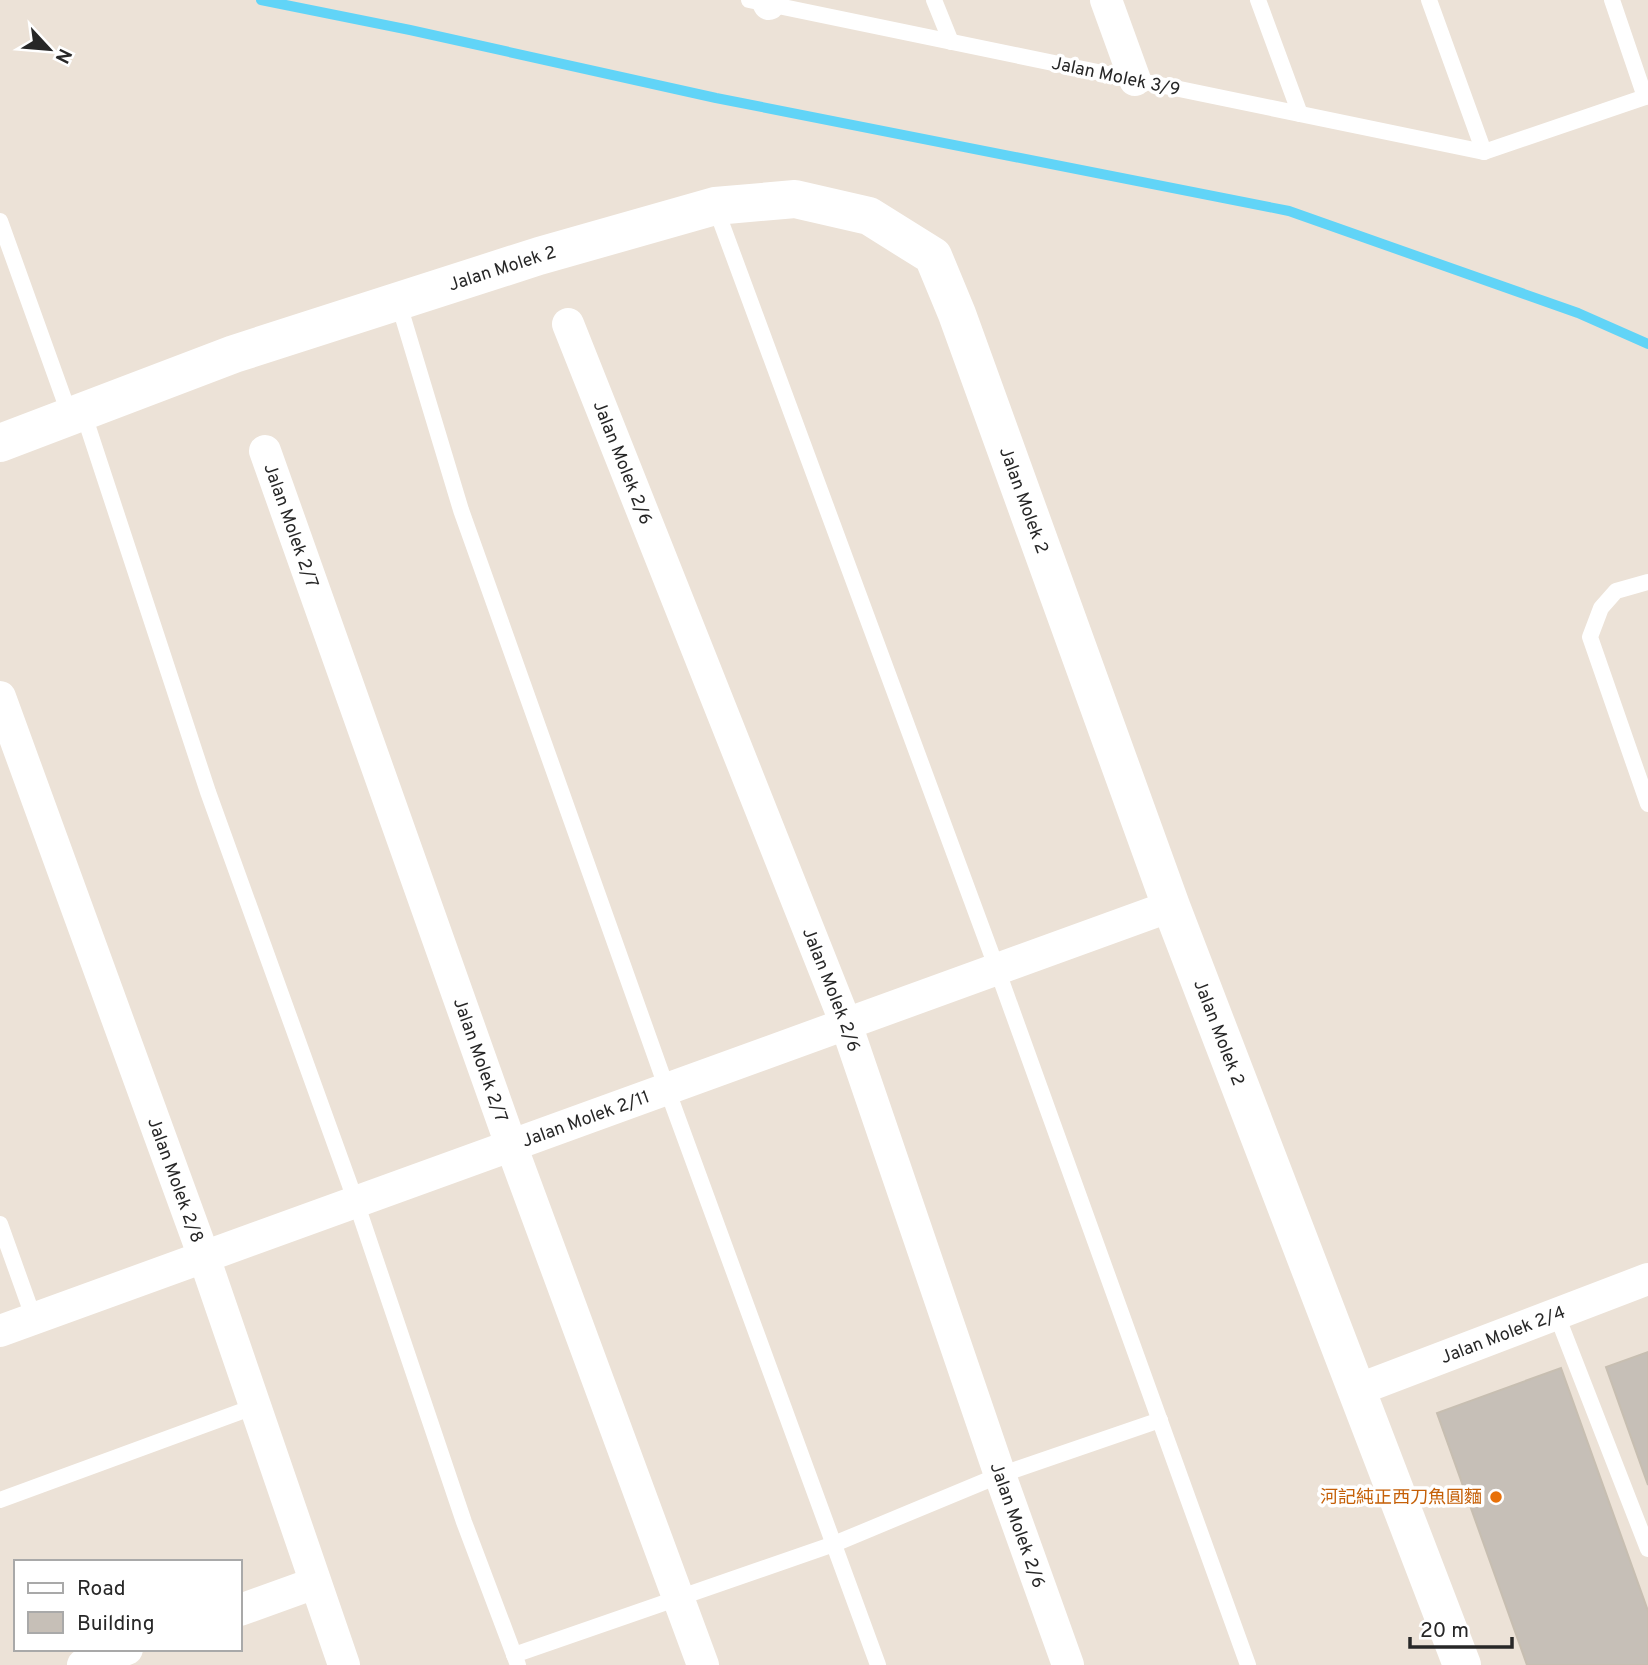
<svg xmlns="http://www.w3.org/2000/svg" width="1648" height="1665" font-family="Overpass,'Noto Sans SC',sans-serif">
  <rect width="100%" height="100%" fill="#ece2d7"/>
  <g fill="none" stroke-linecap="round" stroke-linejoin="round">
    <!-- stream -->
    <path stroke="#61d4f7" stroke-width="10" d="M261,0L410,30L716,98L1289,211L1578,313L1648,344"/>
  </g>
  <!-- building -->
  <g fill="#c6bfb7" stroke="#c7beb1" stroke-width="2">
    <path d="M1648,1352V1485L1606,1367Z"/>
    <path d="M1561,1368L1648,1611V1665H1527L1437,1413Z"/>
  </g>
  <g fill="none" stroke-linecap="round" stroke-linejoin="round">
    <!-- lane -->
    <g stroke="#fff" stroke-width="16">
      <path d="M749,0L1484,152"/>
      <path d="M934,0L951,42"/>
      <path d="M1258,0L1300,114"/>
      <path d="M1429,0L1484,152L1648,96"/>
      <path d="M1612,0L1645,97"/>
      <path d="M715,206L997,969L1248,1665"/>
      <path d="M0,221L70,416"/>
      <path d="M398,301L461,510L667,1089L878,1665"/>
      <path d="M83,412L208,792L356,1202L464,1522L518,1665"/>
      <path d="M1648,582L1616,591L1601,608L1590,637L1648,804"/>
      <path d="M0,1224L34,1319"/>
      <path d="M1556,1313L1648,1549"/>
      <path d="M0,1500L256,1406"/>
      <path d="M514,1655L834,1544L1000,1475L1160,1420"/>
    </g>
    <!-- street -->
    <g stroke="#fff" stroke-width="32">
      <path d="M767,0L769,4"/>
      <path d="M1106,0L1135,80"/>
      <path id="s1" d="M568,324L846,1024L1000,1475L1068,1665"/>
      <path id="s2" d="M265,451L511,1145L703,1665"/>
      <path id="s3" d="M0,697L204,1257L344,1665"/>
      <path id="s4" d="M0,1331L1171,906"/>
      <path id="s5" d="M1357,1390L1648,1279"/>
      <path d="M240,1610L315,1583"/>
      <path d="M83,1665L127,1649"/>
    </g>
    <!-- secondary -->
    <path stroke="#fff" stroke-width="38" id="s6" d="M0,443L234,354L539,256L715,206L795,199L869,216L933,256L957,314L1171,906L1462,1665"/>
  </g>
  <!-- markers -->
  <circle fill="#e8710a" stroke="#fff" stroke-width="2.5" cx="1496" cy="1497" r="7"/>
  <g text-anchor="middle" stroke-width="7" stroke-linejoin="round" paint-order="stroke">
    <!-- street labels -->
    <g font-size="18" fill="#272727" stroke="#fff">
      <text transform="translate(1116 76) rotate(12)" y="6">Jalan Molek 3/9</text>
      <text dy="6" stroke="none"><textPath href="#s6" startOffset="532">Jalan Molek 2</textPath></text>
      <text dy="6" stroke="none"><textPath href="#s1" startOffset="149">Jalan Molek 2/6</textPath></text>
      <text dy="6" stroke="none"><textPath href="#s6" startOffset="1246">Jalan Molek 2</textPath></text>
      <text dy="6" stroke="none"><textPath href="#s2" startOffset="79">Jalan Molek 2/7</textPath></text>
      <text dy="6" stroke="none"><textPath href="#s1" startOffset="716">Jalan Molek 2/6</textPath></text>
      <text dy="6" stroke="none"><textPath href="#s6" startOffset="1813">Jalan Molek 2</textPath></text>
      <text dy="6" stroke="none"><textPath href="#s2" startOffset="646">Jalan Molek 2/7</textPath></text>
      <text dy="6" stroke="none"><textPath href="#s4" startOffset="623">Jalan Molek 2/11</textPath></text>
      <text dy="6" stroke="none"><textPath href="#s3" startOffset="514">Jalan Molek 2/8</textPath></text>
      <text dy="6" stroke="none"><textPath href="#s5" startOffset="156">Jalan Molek 2/4</textPath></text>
      <text dy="6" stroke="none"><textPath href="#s1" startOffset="1283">Jalan Molek 2/6</textPath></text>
    </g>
    <!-- food labels -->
    <g font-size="18" fill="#c56008" stroke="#fff" text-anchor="end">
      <text x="1482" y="1503">河記純正西刀魚圓麵</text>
    </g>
  </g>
  <!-- legend -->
  <rect x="14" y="1560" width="228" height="91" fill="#ffffff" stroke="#a9a9a9" stroke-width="2"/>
  <rect x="28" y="1583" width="35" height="10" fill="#ffffff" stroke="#a9a9a9" stroke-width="2"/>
  <text x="77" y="1595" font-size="21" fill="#272727">Road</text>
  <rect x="28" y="1612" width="35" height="21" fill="#c6bfb7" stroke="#a9a9a9" stroke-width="2"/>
  <text x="77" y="1630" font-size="21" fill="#272727">Building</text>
  <!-- north arrow -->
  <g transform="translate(49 49) rotate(116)" stroke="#ffffff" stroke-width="5" paint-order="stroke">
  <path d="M0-5L12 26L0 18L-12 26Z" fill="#272727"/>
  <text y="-10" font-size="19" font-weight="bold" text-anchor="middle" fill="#272727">N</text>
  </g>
  <!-- scale -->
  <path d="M1410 1637v10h102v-10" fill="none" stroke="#272727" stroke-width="3.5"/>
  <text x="1420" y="1637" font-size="21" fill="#272727" stroke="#ffffff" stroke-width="5" paint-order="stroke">20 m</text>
</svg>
